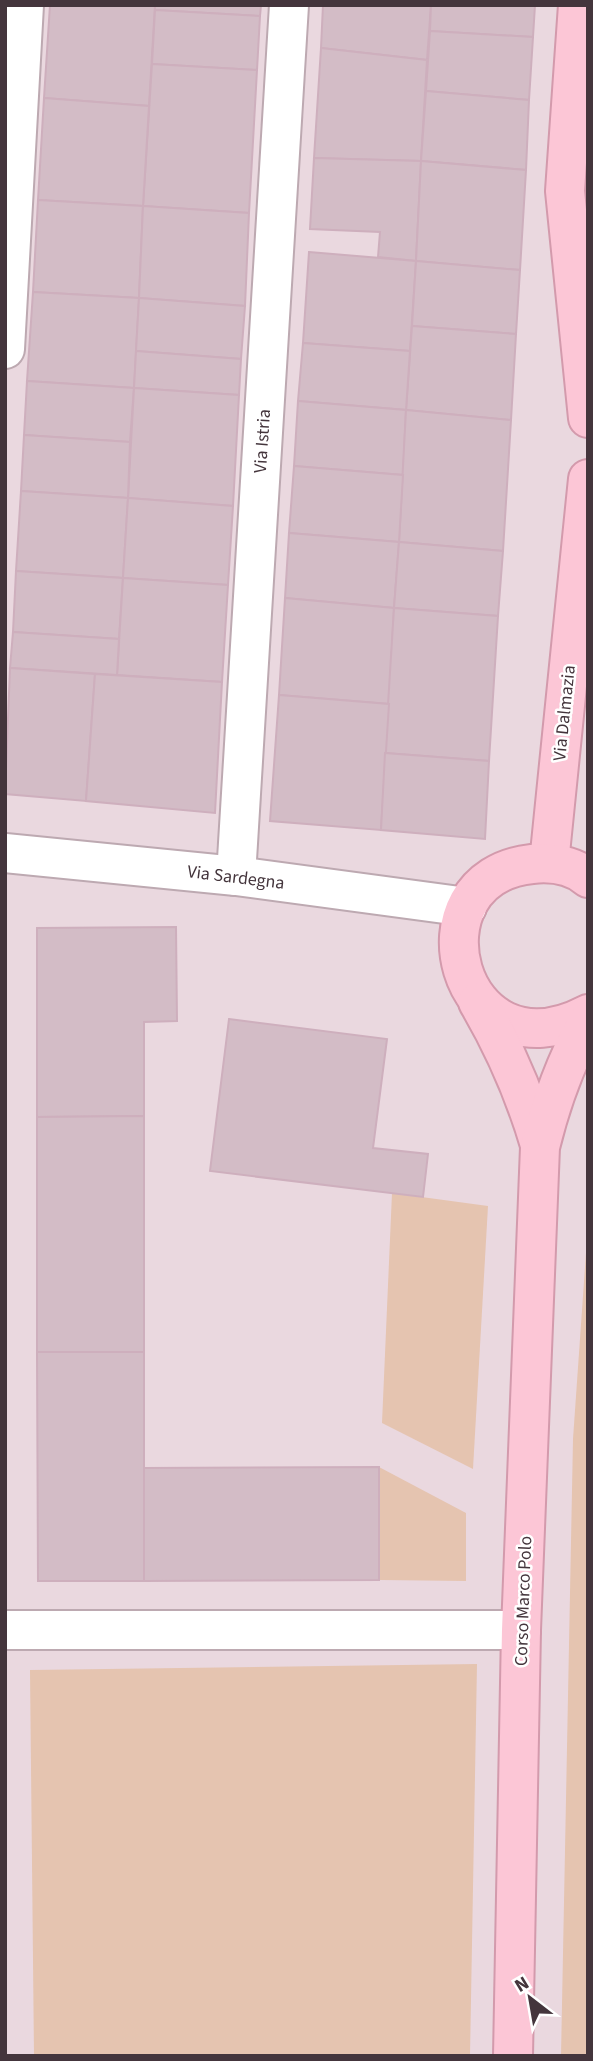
<svg xmlns="http://www.w3.org/2000/svg" width="593" height="2061" font-family="'Source Sans 3',sans-serif">
  <rect width="100%" height="100%" fill="#f2e6ea"/>
  <!-- residential -->
  <rect fill="#ead8df" x="5" y="5" width="583" height="2051"/>
  <!-- green -->
  <g fill="#e5c4b0">
    <path d="M392,1193L488,1206L473,1469L382,1423Z"/>
    <path d="M588,1224V2056H561L573,1439Z"/>
    <path d="M379,1467L466,1513V1581L379,1580Z"/>
    <path d="M477,1664L470,2056H34L30,1670Z"/>
  </g>
  <!-- building -->
  <g fill="#d3bcc6" stroke="#ceafbd" stroke-width="2">
    <path d="M50,5H155L149,106L44,98Z"/>
    <path d="M155,5H261L260,16L155,10Z"/>
    <path d="M323,5H431L427,60L321,48Z"/>
    <path d="M431,5H535L533,37L430,31Z"/>
    <path d="M155,10L260,16L257,70L152,64Z"/>
    <path d="M430,31L533,37L529,100L426,91Z"/>
    <path d="M321,48L427,60L421,161L314,158Z"/>
    <path d="M152,64L257,70L249,213L143,206Z"/>
    <path d="M426,91L529,100L526,170L421,161Z"/>
    <path d="M44,98L149,106L143,206L38,200Z"/>
    <path d="M314,158L421,161L416,261L378,257L380,232L310,229Z"/>
    <path d="M421,161L526,170L520,270L416,261Z"/>
    <path d="M38,200L143,206L139,298L33,292Z"/>
    <path d="M143,206L249,213L245,306L139,298Z"/>
    <path d="M309,252L416,261L410,351L303,343Z"/>
    <path d="M416,261L520,270L516,334L412,326Z"/>
    <path d="M33,292L139,298L134,388L27,381Z"/>
    <path d="M139,298L245,306L241,359L136,351Z"/>
    <path d="M412,326L516,334L511,420L406,410Z"/>
    <path d="M303,343L410,351L406,410L298,401Z"/>
    <path d="M136,351L241,359L239,395L134,388Z"/>
    <path d="M27,381L134,388L130,442L24,435Z"/>
    <path d="M134,388L239,395L233,506L128,498Z"/>
    <path d="M298,401L406,410L403,475L294,466Z"/>
    <path d="M406,410L511,420L503,551L399,542Z"/>
    <path d="M24,435L130,442L128,498L21,491Z"/>
    <path d="M294,466L403,475L399,542L289,533Z"/>
    <path d="M21,491L128,498L123,578L16,571Z"/>
    <path d="M128,498L233,506L228,585L123,578Z"/>
    <path d="M289,533L399,542L394,608L285,598Z"/>
    <path d="M399,542L503,551L498,616L394,608Z"/>
    <path d="M16,571L123,578L119,639L13,632Z"/>
    <path d="M123,578L228,585L222,682L117,675Z"/>
    <path d="M285,598L394,608L389,704L279,695Z"/>
    <path d="M394,608L498,616L489,761L385,753Z"/>
    <path d="M13,632L119,639L117,675L10,668Z"/>
    <path d="M10,668L95,674L86,801L5,794Z"/>
    <path d="M95,674L222,682L215,813L86,801Z"/>
    <path d="M279,695L389,704L381,830L270,821Z"/>
    <path d="M385,753L489,761L485,839L381,830Z"/>
    <path d="M176,927L177,1021L144,1022V1116L37,1117V928Z"/>
    <path d="M229,1019L387,1039L373,1148L428,1154L423,1197L210,1171Z"/>
    <path d="M144,1116V1352H37V1117Z"/>
    <path d="M37,1352H144V1581H38Z"/>
    <path d="M379,1467V1580L144,1581V1468Z"/>
  </g>
  <g fill="none" stroke-linecap="round" stroke-linejoin="round">
    <!-- street casing -->
    <g stroke="#bda9b1" stroke-width="42">
      <g id="street">
        <path d="M5,349L24,5"/>
        <path d="M5,853L236,876L467,907"/>
        <path d="M236,876L289,5"/>
        <path d="M5,1630H521"/>
      </g>
    </g>
    <!-- secondary casing -->
    <g stroke="#d39aac" stroke-width="42">
      <g id="secondary">
        <path d="M578,5L565,191L588,418"/>
        <path d="M549,863L588,479"/>
        <path d="M588,878C573,865 551,862 532,864C405,877 456,1083 588,1014"/>
        <path d="M478,1002C505,1048 525,1094 540,1145"/>
        <path d="M513,2056L521,1630L540,1147C551,1102 565,1062 588,1022"/>
      </g>
    </g>
    <!-- street -->
    <use href="#street" stroke="#fff" stroke-width="38"/>
    <!-- secondary -->
    <use href="#secondary" stroke="#fcc6d6" stroke-width="38"/>
  </g>
  <g text-anchor="middle" stroke-width="5" stroke-linejoin="round" paint-order="stroke">
    <!-- street labels -->
    <g font-size="18" fill="#44353c" stroke="#fff">
      <text transform="translate(262 441) rotate(-86)" y="6">Via Istria</text>
      <text transform="translate(564 713) rotate(-84)" y="6">Via Dalmazia</text>
      <text transform="translate(236 877) rotate(7)" y="6">Via Sardegna</text>
      <text transform="translate(523 1601) rotate(-88)" y="6">Corso Marco Polo</text>
    </g>
  </g>
  <!-- border -->
  <rect width="593" height="2061" fill="none" stroke="#44353c" stroke-width="14"/>
  <!-- north arrow -->
  <g transform="translate(530 1998) rotate(329)" stroke="#ffffff" stroke-width="5" paint-order="stroke">
  <path d="M0-5L12 26L0 18L-12 26Z" fill="#44353c"/>
  <text y="-10" font-size="19" font-weight="bold" text-anchor="middle" fill="#44353c">N</text>
  </g>
</svg>
